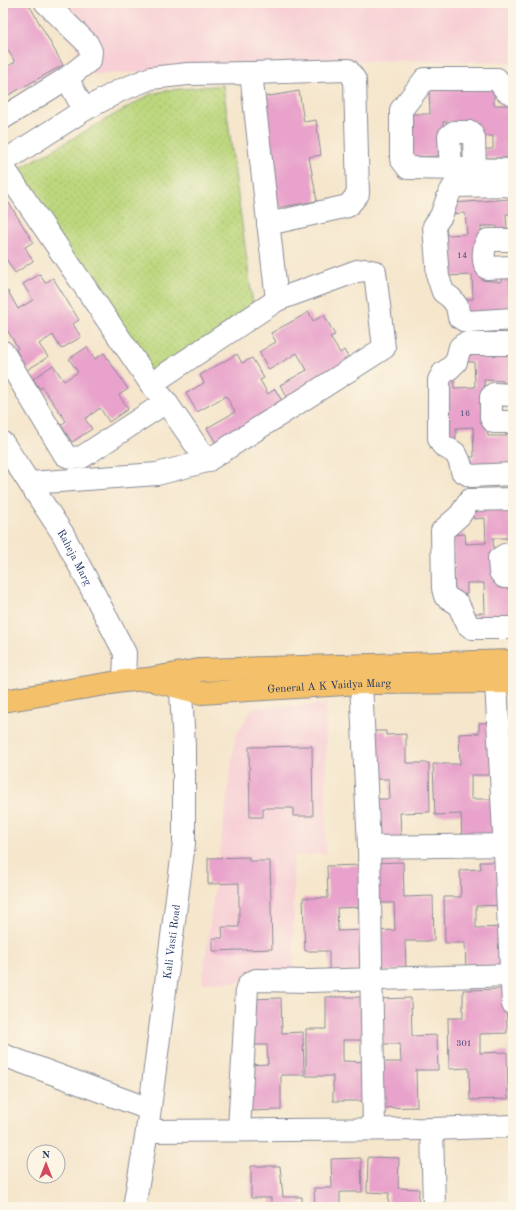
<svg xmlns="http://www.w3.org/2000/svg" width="516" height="1210" font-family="'Old Standard TT',serif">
  <defs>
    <pattern id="park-dots" width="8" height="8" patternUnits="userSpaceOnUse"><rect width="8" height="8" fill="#bcd77d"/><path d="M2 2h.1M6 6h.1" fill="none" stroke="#a1b96e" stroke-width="1.8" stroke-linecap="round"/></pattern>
  </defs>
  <rect width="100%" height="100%" fill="#fcf5e5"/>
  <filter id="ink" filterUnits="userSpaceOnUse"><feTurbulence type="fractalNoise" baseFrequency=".025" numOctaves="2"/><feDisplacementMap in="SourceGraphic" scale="8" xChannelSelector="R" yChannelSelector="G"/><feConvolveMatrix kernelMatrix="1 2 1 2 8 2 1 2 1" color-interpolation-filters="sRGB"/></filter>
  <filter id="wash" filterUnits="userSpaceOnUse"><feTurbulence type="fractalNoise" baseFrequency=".012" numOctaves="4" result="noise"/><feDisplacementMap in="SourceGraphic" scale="16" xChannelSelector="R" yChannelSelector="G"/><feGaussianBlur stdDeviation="0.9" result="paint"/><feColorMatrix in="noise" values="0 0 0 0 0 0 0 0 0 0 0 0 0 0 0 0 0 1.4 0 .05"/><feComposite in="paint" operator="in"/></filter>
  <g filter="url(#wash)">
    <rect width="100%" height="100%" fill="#f5e6cc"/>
    <!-- built -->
    <g fill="#f7cfd5">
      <path d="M68,3H513V62L382,60L82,75Z"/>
      <path d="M326,704V854L293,856L294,981L202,983L235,737L252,708Z"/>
    </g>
    <!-- park -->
    <path fill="url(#park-dots)" stroke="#6c836e" d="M223,85L256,327L151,384L17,170L151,94L169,90Z"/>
    <g id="blocks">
      <!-- building -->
      <g fill="#e8a2cb">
        <path d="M15,3H28L63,65L7,96L3,90V69L15,62L3,42V10Z"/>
        <path d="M429,89H494V105H513V158H485V149H493V136H475V122H443L444,156L407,157V114H430Z"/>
        <path d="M299,91L304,122L316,120L321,155L309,157L317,201L276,208L258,98Z"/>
        <path d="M511,199L512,214H506L507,234L498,235L497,226H481L482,280L501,282V274H509L511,305H513V315L464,316L465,299H473L472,275L444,276L440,227L446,226L447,235L467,234L465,213L453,214V203Z"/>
        <path d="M9,203L33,242L25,247L33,261L15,273L5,257L3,258V207Z"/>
        <path d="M40,274L45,283L53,278L79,320L73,324L81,337L61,349L53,335L39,344L48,357L27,370L16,350L18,348L3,323V294L8,291L18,309L33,300L23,284Z"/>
        <path d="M309,312L313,321L324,315L335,335L330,337L340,353L344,350L353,366L290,402L280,385L307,370L297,353L269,370L259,352L276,342L271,333Z"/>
        <path d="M87,347L95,359L104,353L128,389L119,395L128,409L109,422L100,408L85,419L92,429L72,442L61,425L66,421L42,387L40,389L33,379L53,365L64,381L78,372L69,359Z"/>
        <path d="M513,348L512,390H505L503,381L484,380L488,436H506V427H513V468L465,471L464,457H474L473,427L456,428V438L444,439L442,379L454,378V388L475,387L474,362H462L463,349Z"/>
        <path d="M237,354L242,363L252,358L264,378L260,380L268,394L275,389L286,408L218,446L207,428L235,412L226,396L197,412L186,393L204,383L200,375Z"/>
        <path d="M513,505V545H510V538H493L495,584L513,585V624L476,627L475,613H485L484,583H467V594L455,595L453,535L465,534L466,544L486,543L485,518L474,519L473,506Z"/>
        <path d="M496,722L497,775H471V799H498L499,840L462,841L461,814L435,815L433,764H460L459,734L479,733V723Z"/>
        <path d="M507,722H513V773H508Z"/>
        <path d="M367,731H386V735L406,734V763H429L430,812L400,813L401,838L369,846V799H390L389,779H368Z"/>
        <path d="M312,746L313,816H293V808H263V817H250L249,747Z"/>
        <path d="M249,857V861H270L272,949L213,951V938H223L222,927H239V883L208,884V858Z"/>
        <path d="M403,862L404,897L433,896L434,941H405L406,968L374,974L373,931L395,930L394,903H372L371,863Z"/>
        <path d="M480,862H501L502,905L476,906V928L503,927L504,970L466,971L465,943H445L444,897H461L460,870L481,869Z"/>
        <path d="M363,865L364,907L337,908L338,931L364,930L366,972L329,973V951H305L303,898H328L327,866Z"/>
        <path d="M506,989L507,1033L480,1034V1053L507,1052L508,1099L470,1100L469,1068L449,1069L448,1018H463V990Z"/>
        <path d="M326,997H367V1040H343V1061L370,1062V1101H333V1076H306V1029H326Z"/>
        <path d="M281,998L282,1033L303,1032L304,1075H281V1110L250,1111L249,1065L268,1064L267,1045H250L249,999Z"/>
        <path d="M411,998L412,1036L437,1035L438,1070H416L417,1107L379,1108L378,1062H401L400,1044H377L376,999Z"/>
        <path d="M368,1157L399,1158L398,1188L419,1189L418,1207H388L389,1193L367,1192Z"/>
        <path d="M361,1158L362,1192H340V1207H315L314,1188H332L331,1159Z"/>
        <path d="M251,1166H280L283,1197H302V1207H271V1198H251Z"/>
      </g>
    </g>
  </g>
  <g filter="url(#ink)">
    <use href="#blocks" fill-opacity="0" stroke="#888a95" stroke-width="1"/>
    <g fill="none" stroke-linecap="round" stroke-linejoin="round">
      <!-- minor casing -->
      <g stroke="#888a95" stroke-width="24">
        <g id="minor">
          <path d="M251,73L348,70L355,80L358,194L348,206L268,224"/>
          <path d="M67,78L84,110"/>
          <path d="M513,94L506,91L497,79H425L401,110V159L408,168L513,170"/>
          <path d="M3,118L67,78L90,60L91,51L87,43L46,3"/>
          <path d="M3,162L84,110L119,91L151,78L188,74L251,73L277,300L151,384L166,402L207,461"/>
          <path d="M3,167L151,384"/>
          <path d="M451,169L449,136L454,132H471L474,138L475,169"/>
          <path d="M513,187L511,185L454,186L449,194L441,216L434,226L438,277L443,292L451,298L457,306L459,317L467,322L513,319"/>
          <path d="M513,240H488C483,246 482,262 487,268L513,267"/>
          <path d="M513,344H464L460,347L456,362L450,368L443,373L439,380V438C443,450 447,446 455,453C459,458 461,465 462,471L471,476L513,474"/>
          <path d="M3,352L65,455L72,458L82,457L166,402"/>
          <path d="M513,395L494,394L491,397V418L494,422H513"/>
          <path id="s1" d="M3,443L63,534L125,653L124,681"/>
          <path d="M30,483L157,474L207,461L384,348L375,272L366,270L357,271L277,300"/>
          <path d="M513,499L470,500L460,515L442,531L443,588L445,596L458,604L468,625L472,628H513"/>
          <path d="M513,554L505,555L499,559L500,572L504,577H513"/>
          <path d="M496,682L513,1004"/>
          <path d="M361,683L369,847L374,1129"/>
          <path d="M369,847L513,845"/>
          <path d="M3,1055L149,1109"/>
          <path d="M432,1129L434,1207"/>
          <path d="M239,1130L247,988L250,983L256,980L310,981L513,975"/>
          <path d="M147,1131L432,1129L513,1126"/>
          <path id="s2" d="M134,1207L147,1131L184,843V746L180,674"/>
        </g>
      </g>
      <!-- major casing -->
      <g stroke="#888a95" stroke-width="24">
        <g id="major">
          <path id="s3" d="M155,681L201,693L361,683L513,682"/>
          <path d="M3,701L124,681L148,679L199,670L513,661"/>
        </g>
      </g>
      <!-- minor -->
      <use href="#minor" stroke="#fff" stroke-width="22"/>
      <!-- major -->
      <use href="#major" stroke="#f4c16b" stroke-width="22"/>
    </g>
  </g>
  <g text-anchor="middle" stroke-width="3" stroke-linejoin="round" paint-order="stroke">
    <!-- number labels -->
    <g font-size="9" fill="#4e4c79">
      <text x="462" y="258">14</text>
      <text x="465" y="416">16</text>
      <text x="464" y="1046">301</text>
    </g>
    <!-- street labels -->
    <g font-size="11" fill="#1b2f5e" stroke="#fcf5e5">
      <text dy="4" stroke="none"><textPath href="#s1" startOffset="135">Raheja Marg</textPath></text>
      <text dy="4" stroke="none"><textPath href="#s3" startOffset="176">General A K Vaidya Marg</textPath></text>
      <text dy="4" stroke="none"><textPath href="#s2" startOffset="268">Kali Vasti Road</textPath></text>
    </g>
  </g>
  <!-- margin -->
  <rect width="516" height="1210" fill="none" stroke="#fcf5e5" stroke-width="16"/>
  <!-- north arrow -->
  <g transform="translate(46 1164)"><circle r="19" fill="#fcf5e5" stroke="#a2a6af"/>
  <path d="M0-3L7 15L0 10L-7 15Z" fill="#d1495b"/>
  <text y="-6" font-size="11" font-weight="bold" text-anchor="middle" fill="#1b2f5e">N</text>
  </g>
</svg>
